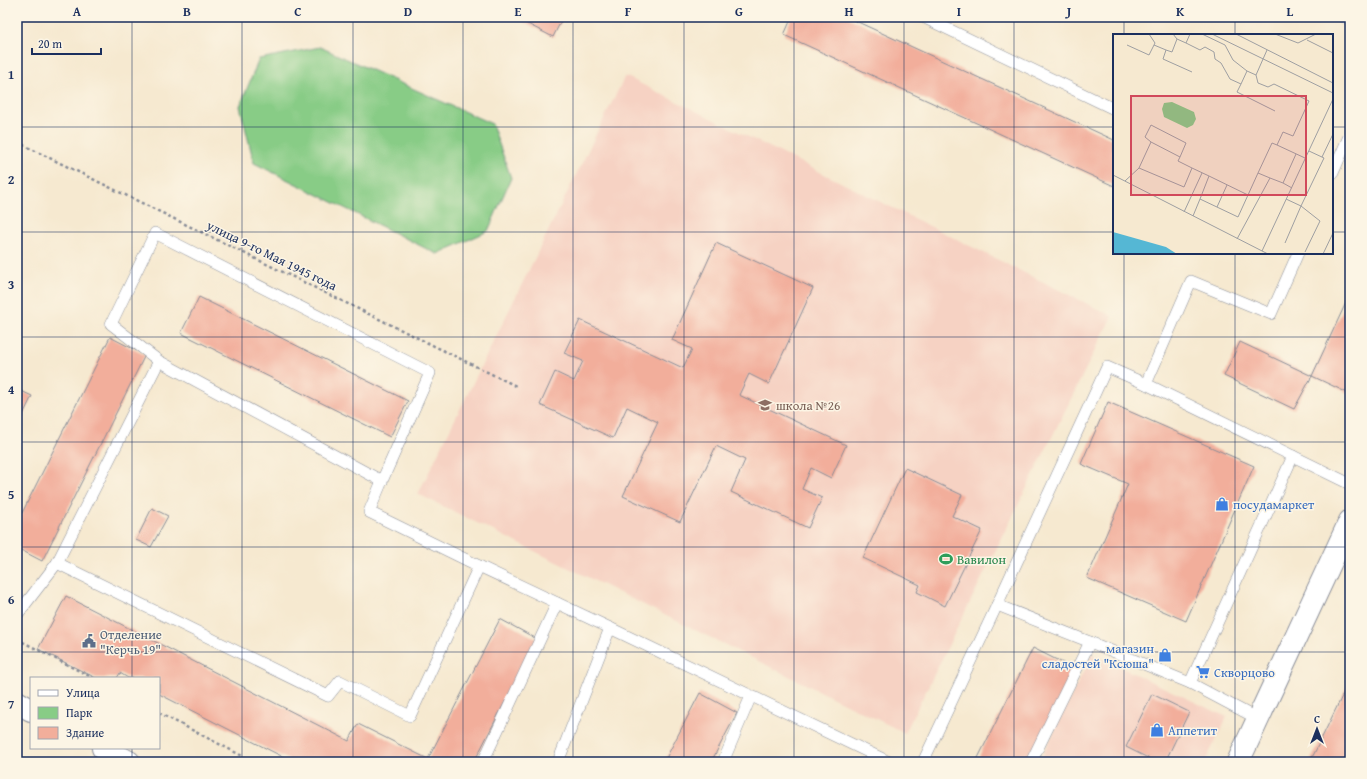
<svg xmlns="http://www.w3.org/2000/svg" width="1367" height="779" font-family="'Gentium Book Plus',serif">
  <rect width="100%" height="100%" fill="#fcf5e5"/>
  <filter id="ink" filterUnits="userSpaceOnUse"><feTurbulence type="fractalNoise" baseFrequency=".025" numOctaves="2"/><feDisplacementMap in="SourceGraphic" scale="8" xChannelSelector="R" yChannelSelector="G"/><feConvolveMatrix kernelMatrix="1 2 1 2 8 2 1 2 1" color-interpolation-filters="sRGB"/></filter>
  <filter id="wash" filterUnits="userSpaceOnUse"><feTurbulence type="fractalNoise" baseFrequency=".012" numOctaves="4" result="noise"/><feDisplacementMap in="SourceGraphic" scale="16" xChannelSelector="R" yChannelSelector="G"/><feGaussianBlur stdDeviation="0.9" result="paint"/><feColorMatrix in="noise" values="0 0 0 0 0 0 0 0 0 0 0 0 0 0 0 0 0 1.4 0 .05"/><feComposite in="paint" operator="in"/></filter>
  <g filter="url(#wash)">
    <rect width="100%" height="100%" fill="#f6e9d0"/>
    <!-- built -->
    <g fill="#f6d2c3">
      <path d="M625,76L1112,316L905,733L418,494Z"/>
      <path d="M1092,654L1227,717L1205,762H1039Z"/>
    </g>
    <!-- green -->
    <path fill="#88cc86" stroke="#527e72" d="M320,47L492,124L511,178L488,231L437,254L254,163L240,106L259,59Z"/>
    <g id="blocks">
      <!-- building -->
      <g fill="#f2ae9b">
        <path d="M514,17H563L553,37Z"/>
        <path d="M792,17H847L1114,140V186L784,35Z"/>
        <path d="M716,243L813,288L769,384L749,374L739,395L846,445L831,478L811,468L802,489L822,498L808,528L731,492L745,460L716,446L680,522L623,496L658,422L627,407L613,438L540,405L555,372L574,381L583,361L564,353L580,320L683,368L692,349L672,340Z"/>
        <path d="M1350,294V394L1312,376Z"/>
        <path d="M199,297L408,401L390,437L181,333Z"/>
        <path d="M110,337L145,355L42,561L17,548V523Z"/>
        <path d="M1240,342L1312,376L1294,409L1224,376Z"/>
        <path d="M17,389L32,396L17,427Z"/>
        <path d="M1108,402L1254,466L1186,621L1087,578L1128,484L1081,464Z"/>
        <path d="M905,468L962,495L952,516L982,530L945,606L917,592L920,585L863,558Z"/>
        <path d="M152,508L168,516L151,547L136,540Z"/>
        <path d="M66,596L349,741L358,724L428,759L500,619L537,639L474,762H433L428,759L427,762H342L338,760L337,762H293L159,694V678H128L120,673L117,678H96L38,649Z"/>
        <path d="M1033,648L1075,669L1028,762H976Z"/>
        <path d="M1350,680V762H1310Z"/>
        <path d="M700,693L737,713L711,762H664Z"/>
        <path d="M1152,694L1189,712L1165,762H1156L1126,747Z"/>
      </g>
    </g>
  </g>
  <g filter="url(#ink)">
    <use href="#blocks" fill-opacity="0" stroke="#888c97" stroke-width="1"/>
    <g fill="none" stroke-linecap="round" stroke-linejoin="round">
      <!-- service casing -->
      <g stroke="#888c97" stroke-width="12">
        <g id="service">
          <path d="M923,17L1114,109"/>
          <path d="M1344,17L1350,20"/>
          <path d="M1332,175L1350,134"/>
          <path d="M1298,253L1271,314L1191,281L1146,384L1350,484"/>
          <path d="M382,481L369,512L479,566"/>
          <path d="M57,563L159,361L111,324L155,233L430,373L382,481L159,361"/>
          <path d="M17,615L57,563L328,696L340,681L410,716L479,566L610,628"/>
          <path d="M1090,642L997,605L1107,367L1146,384"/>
          <path d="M1258,719L1190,683L1293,456"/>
          <path d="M483,762L557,603"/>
          <path d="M558,762L610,628L889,762"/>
          <path d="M723,762L751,696"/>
          <path d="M923,762L997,605"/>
          <path d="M1031,762L1090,642L1190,683"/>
        </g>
      </g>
      <!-- secondary casing -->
      <g stroke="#888c97" stroke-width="24">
        <g id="secondary">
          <path d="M17,702L31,710"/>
          <path d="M103,748L129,762"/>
          <path d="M1238,762L1350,521"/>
        </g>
      </g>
      <!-- path -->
      <g stroke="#888c97" stroke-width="2.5" stroke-dasharray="3 3" stroke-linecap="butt">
        <path d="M17,142L518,387"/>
        <path d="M17,639L93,678"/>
        <path d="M159,713L254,762"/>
      </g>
      <!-- service -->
      <use href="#service" stroke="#fff" stroke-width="11"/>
      <!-- secondary -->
      <use href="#secondary" stroke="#fff" stroke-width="22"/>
    </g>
  </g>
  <!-- grid -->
  <path fill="none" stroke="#1b2f5e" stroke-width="1" stroke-opacity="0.55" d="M132,17V678M242,17V762M353,17V762M463,17V762M573,17V762M684,17V762M794,17V762M904,17V762M1014,17V762M1124,17V35M1235,17V35M17,127H1114M1332,127H1350M17,232H1114M1332,232H1350M1124,253V762M1235,253V762M17,337H1350M17,442H1350M17,547H1350M17,652H1350M132,748V762"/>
  <!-- icons -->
  <defs>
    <g id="school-bare" transform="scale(1.08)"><path d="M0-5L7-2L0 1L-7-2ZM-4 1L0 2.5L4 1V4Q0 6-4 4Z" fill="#8d6e63" stroke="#fcf5e5" stroke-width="2.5" paint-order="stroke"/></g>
    <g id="shop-bare" transform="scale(1.08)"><path d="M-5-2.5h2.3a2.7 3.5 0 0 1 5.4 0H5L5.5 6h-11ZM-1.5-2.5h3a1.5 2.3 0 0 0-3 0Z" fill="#3f7fe0" stroke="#fcf5e5" stroke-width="2.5" paint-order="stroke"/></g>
    <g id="stadium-bare" transform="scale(1.08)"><path d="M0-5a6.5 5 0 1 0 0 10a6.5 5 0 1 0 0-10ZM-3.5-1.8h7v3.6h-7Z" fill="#2e9e5b" stroke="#fcf5e5" stroke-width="2.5" paint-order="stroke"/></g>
    <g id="civic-bare" transform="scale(1.08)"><path d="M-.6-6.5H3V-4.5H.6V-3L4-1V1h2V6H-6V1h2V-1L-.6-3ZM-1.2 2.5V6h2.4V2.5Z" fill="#5c6f8a" stroke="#fcf5e5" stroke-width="2.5" paint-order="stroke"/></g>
    <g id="supermarket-bare" transform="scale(1.08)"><path d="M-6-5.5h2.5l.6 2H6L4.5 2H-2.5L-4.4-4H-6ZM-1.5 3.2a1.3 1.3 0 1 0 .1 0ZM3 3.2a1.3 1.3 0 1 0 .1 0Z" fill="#3f7fe0" stroke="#fcf5e5" stroke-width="2.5" paint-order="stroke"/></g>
  </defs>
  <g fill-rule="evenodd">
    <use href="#school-bare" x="765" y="405"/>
    <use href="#shop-bare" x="1222" y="504"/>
    <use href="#stadium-bare" x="946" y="559"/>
    <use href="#civic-bare" x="89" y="641"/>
    <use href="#shop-bare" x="1165" y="655"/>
    <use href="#supermarket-bare" x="1203" y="672"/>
    <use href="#shop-bare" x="1157" y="730"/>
  </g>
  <g text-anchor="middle" stroke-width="3" stroke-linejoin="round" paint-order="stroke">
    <!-- street labels -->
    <g font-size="13" fill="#1b2f5e" stroke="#fcf5e5">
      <text transform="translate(272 255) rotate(26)" y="5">улица 9-го Мая 1945 года</text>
    </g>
    <!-- education labels -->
    <g font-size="13" fill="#785e54" stroke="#fcf5e5" text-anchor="start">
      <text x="776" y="410">школа №26</text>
    </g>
    <!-- shop labels -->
    <g font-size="13" fill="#366cbe" stroke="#fcf5e5" text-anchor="start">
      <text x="1233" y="509">посудамаркет</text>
      <text x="1154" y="653" text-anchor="end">магазин<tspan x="1154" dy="15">сладостей "Ксюша"</tspan></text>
      <text x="1214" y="677">Скворцово</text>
      <text x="1168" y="735">Аппетит</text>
    </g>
    <!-- leisure labels -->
    <g font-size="13" fill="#27864d" stroke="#fcf5e5" text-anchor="start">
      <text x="957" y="564">Вавилон</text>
    </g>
    <!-- service labels -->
    <g font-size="13" fill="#4e5e75" stroke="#fcf5e5" text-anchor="start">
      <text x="100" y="639">Отделение<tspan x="100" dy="15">"Керчь 19"</tspan></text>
    </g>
  </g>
  <!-- overview -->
  <g transform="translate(1113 34)">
    <rect width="220" height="220" fill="#f6e9d0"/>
    <path d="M59,68L81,78L83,85L80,91L74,94L51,83L49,75L51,69Z" fill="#88cc86"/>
    <path d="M0,198L53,213L64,220H0Z" fill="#55b7d4"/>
    <path fill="none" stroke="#9e9fa2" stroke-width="1" d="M89,0L112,11L120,26L134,37M99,0L220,59M123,0L220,49M162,0L185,9L203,0M64,5L73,9L77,0M194,6L220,19M73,9L87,16L92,13L101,18L102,25L108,29L117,45L128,50L134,37L143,41L154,16M14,11L36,21L42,9L36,0M41,11L53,16L50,25L79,38M53,16L59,18L64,5L60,0M143,41L145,49L155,53L161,50L196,67L180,102L170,98L164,111L192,124M128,50L124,58L162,77M67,123L65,127L79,134M209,123L220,100M26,134L38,108L32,103L38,91L73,109L67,123L38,108M0,141L155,220M157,144L145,139L159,109L164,111M12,147L26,134L71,153L79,134L96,142M179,154L170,149L183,120M87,165L96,142L135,161M173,165L188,172L211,124L196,117M104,173L114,151M71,178L89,139M80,182L87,165L125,183L145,139M124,205L157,144L170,149M172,209L188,172L207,187L192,218M149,217L220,65M210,220L220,199"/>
    <path fill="#d1495b" fill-opacity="0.15" stroke="#d1495b" stroke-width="2" d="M18,62H193V161H18Z"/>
    <rect width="220" height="220" fill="none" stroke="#1b2f5e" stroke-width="2"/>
  </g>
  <!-- margin -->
  <rect width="1367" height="779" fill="none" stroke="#fcf5e5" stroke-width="44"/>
  <!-- legend -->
  <rect x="30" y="677" width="130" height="72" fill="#fcf5e5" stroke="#a2a6af"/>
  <rect x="38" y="690" width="20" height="6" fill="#ffffff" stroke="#a2a6af"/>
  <text x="66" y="697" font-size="12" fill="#1b2f5e">Улица</text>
  <rect x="38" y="707" width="20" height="12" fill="#88cc86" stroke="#a2a6af"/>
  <text x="66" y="717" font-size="12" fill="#1b2f5e">Парк</text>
  <rect x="38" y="727" width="20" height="12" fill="#f2ae9b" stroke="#a2a6af"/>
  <text x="66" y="737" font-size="12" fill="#1b2f5e">Здание</text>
  <!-- north arrow -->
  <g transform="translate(1317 729)" stroke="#fcf5e5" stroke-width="3" paint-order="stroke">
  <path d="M0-3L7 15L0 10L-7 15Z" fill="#1b2f5e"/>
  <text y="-6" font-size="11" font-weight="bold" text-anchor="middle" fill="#1b2f5e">С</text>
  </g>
  <!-- scale -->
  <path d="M32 48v6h69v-6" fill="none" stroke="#1b2f5e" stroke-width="2"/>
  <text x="38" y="48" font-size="12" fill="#1b2f5e" stroke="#fcf5e5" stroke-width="3" paint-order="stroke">20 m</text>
  <rect x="22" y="22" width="1323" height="735" fill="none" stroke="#1b2f5e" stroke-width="1.5"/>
  <g font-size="13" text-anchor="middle" font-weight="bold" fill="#1b2f5e">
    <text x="77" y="16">A</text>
    <text x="187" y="16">B</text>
    <text x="298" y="16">C</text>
    <text x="408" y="16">D</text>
    <text x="518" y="16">E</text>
    <text x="628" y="16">F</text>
    <text x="739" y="16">G</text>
    <text x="849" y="16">H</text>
    <text x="959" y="16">I</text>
    <text x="1069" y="16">J</text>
    <text x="1180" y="16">K</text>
    <text x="1290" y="16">L</text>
    <text x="11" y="79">1</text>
    <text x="11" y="184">2</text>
    <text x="11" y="289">3</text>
    <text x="11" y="394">4</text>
    <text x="11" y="499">5</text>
    <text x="11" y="604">6</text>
    <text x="11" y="709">7</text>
  </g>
</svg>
